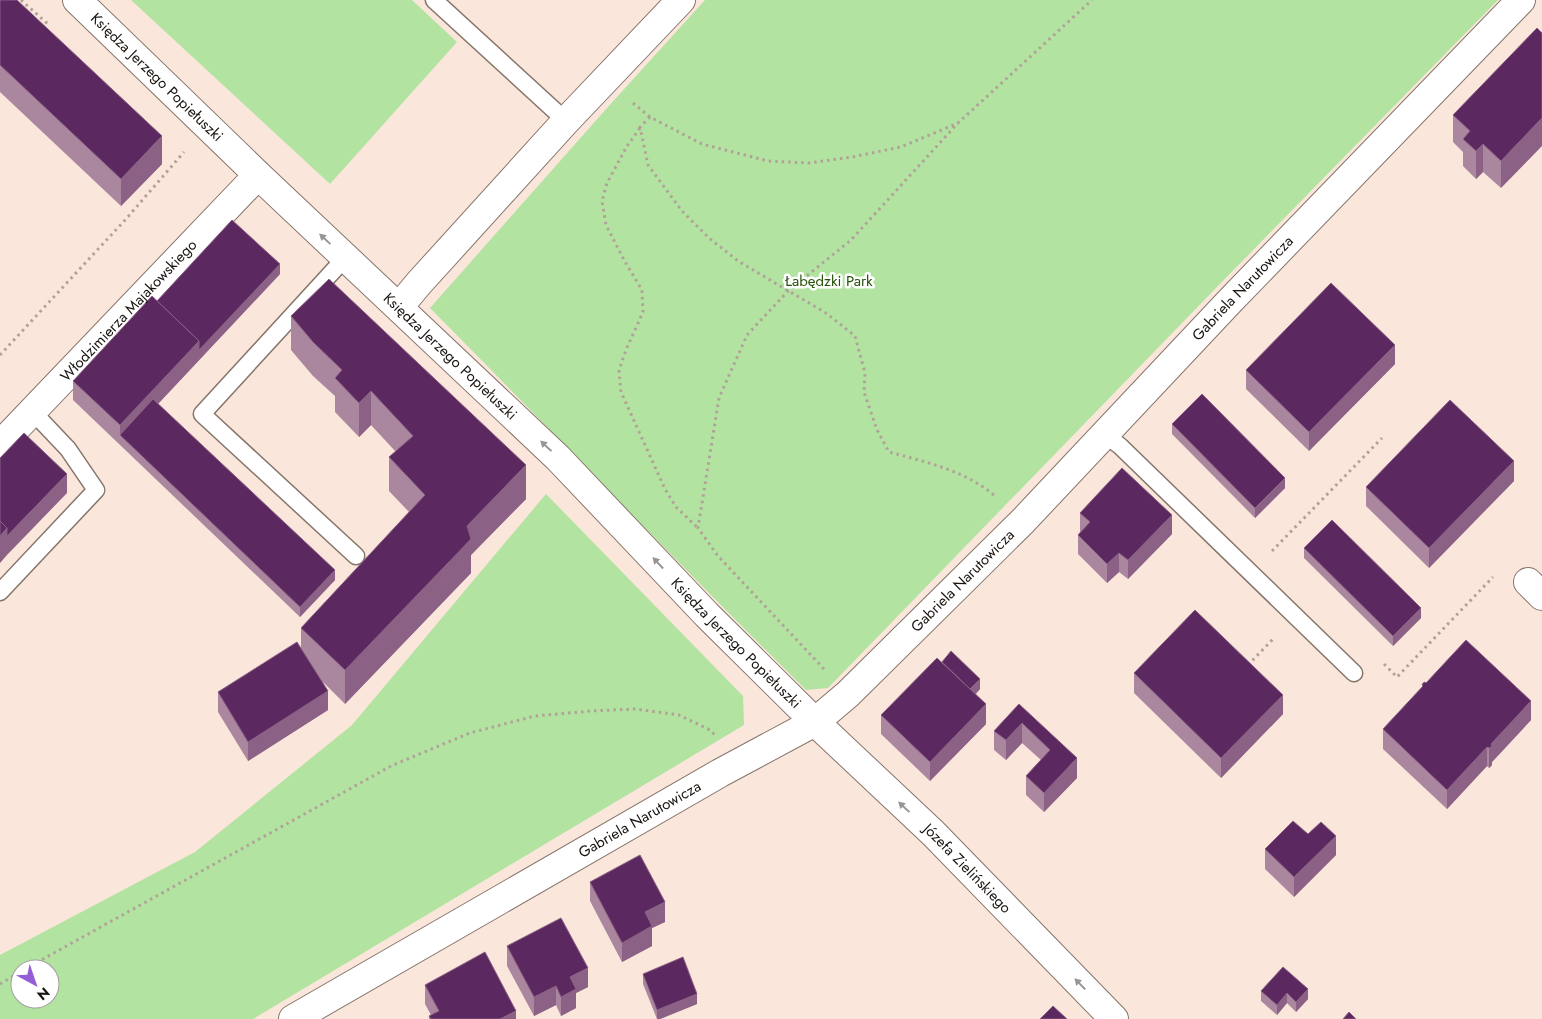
<svg xmlns="http://www.w3.org/2000/svg" width="1542" height="1019" font-family="Jost,sans-serif">
  <rect width="100%" height="100%" fill="#fae6db"/>
  <!-- green -->
  <g fill="#b3e3a0" fill-rule="evenodd">
    <path d="M131,0H412L457,42L330,184Z"/>
    <path d="M705,0H1498L1214,290L828,688L806,690C679,565 556,435 430,308L607,108Z"/>
    <path d="M546,494L743,696L744,725L253,1019H0V955L195,852L352,725ZM20,969H50V999H20Z"/>
  </g>
  <g fill="none" stroke-linecap="round" stroke-linejoin="round">
    <!-- service casing -->
    <g stroke="#86756b" stroke-width="19">
      <g id="service">
        <path d="M434,0L566,121"/>
        <path d="M345,258L202,414L356,556"/>
        <path d="M1104,434L1120,446L1354,673"/>
        <path d="M0,592L96,490L68,449L32,411"/>
      </g>
    </g>
    <!-- minor casing -->
    <g stroke="#86756b" stroke-width="30">
      <g id="minor">
        <path id="s1" d="M77,0L258,175L558,458L707,615L815,722L933,833L1114,1019"/>
        <path d="M399,307L419,283L566,121L681,0"/>
        <path id="s2" d="M0,445L258,175"/>
        <path d="M1528,582L1542,596"/>
        <path id="s3" d="M293,1019L720,773L815,722L848,694L1023,521L1229,302L1521,0"/>
      </g>
    </g>
    <!-- path -->
    <g stroke="#b1a299" stroke-width="3" stroke-dasharray="2.5 4" stroke-linecap="butt">
      <path d="M21,0L49,25"/>
      <path d="M633,103L650,117L702,144L768,161L809,163L852,157L901,147L958,123L1092,0"/>
      <path d="M650,117L640,127L648,165L682,211L709,238L738,261L826,313L855,336L865,373L864,392L877,430L889,452C926,462 967,471 996,497"/>
      <path d="M640,128L627,146L607,183L602,201L606,225L624,260L642,290L643,312L626,350L619,370L621,392L665,489L676,507L698,528"/>
      <path d="M0,355L126,219L184,152"/>
      <path d="M1272,551L1382,438"/>
      <path d="M1384,664L1397,677L1493,577"/>
      <path d="M1248,665L1275,637"/>
      <path d="M824,669L718,556L698,528L719,398L747,335L788,291L851,240L958,123"/>
      <path d="M25,969L391,766L470,733L535,716L591,711L635,709L679,715L710,730L715,735"/>
      <path d="M0,984L20,972"/>
    </g>
    <!-- service -->
    <use href="#service" stroke="#fff" stroke-width="16"/>
    <!-- minor -->
    <use href="#minor" stroke="#fff" stroke-width="28"/>
  </g>
  <!-- wall -->
  <g fill="#aa879e">
    <path d="M0,0L162,164L121,206L0,92Z"/>
    <path d="M1537,28L1501,188L1483,172L1476,179L1463,166V152L1453,142V115Z"/>
    <path d="M280,274L158,404L335,580L300,617L73,400V381Z"/>
    <path d="M291,316L526,499L471,555V573L345,704L323,682L328,710L248,761L218,712V692L301,650V628L409,512L389,491V457L396,452L371,425L359,437L335,412V396L313,376L291,350Z"/>
    <path d="M1395,364L1309,451L1246,389V370Z"/>
    <path d="M1172,424L1285,488L1255,518L1172,434Z"/>
    <path d="M1514,481L1429,568L1366,506V487Z"/>
    <path d="M1080,513L1172,534L1128,579L1119,572L1107,583L1078,554V535L1080,532Z"/>
    <path d="M1304,548L1421,618L1393,646L1304,558Z"/>
    <path d="M942,662L980,689L976,694L986,724L930,781L881,734V715Z"/>
    <path d="M1134,673L1283,714L1221,778L1134,693Z"/>
    <path d="M1426,683L1531,720L1492,762V765L1489,768L1487,766L1447,809L1383,749V729L1422,688V685Z"/>
    <path d="M1019,704L1077,778L1044,812L1026,795V776L1041,760L1022,743L1006,760L994,750V731Z"/>
    <path d="M1308,834L1336,855L1294,897L1265,869V849Z"/>
    <path d="M590,882L665,922L652,928V946L622,962L590,901Z"/>
    <path d="M507,946L588,987L576,993V1008L561,1016L556,1005L534,1016L507,966Z"/>
    <path d="M1283,967L1308,999L1296,1012L1287,1003L1277,1015L1261,1001V991Z"/>
    <path d="M643,974L697,1004L660,1019H657L643,984Z"/>
    <path d="M425,985L516,1019H429V1016L431,1015L425,1004Z"/>
  </g>
  <!-- shaded-wall -->
  <g fill="#8b6185">
    <path d="M1542,118V146L1501,188V161Z"/>
    <path d="M162,136V164L121,206V179Z"/>
    <path d="M1483,144V172L1476,179V151Z"/>
    <path d="M280,264V274L125,439L120,435V425L199,341Z"/>
    <path d="M1395,345V364L1309,451V432Z"/>
    <path d="M371,391V425L359,437V403Z"/>
    <path d="M1514,461V481L1429,568V548Z"/>
    <path d="M526,465V499L471,555V573L345,704V670L467,526Z"/>
    <path d="M67,474V493L7,555V536Z"/>
    <path d="M1285,478V488L1255,518V508Z"/>
    <path d="M1172,515V534L1128,579V560Z"/>
    <path d="M7,528V555L0,563V536Z"/>
    <path d="M1119,553V572L1107,583V564Z"/>
    <path d="M335,570V580L300,617V607Z"/>
    <path d="M1421,608V618L1393,646V636Z"/>
    <path d="M980,679V689L966,704V694Z"/>
    <path d="M328,691V710L248,761V742Z"/>
    <path d="M1283,695V714L1221,778V758Z"/>
    <path d="M1531,701V720L1492,762V765L1489,768V748L1491,744Z"/>
    <path d="M986,704V724L930,781V762Z"/>
    <path d="M1022,723V743L1006,760V740Z"/>
    <path d="M1487,747V766L1447,809V790Z"/>
    <path d="M1077,758V778L1044,812V793Z"/>
    <path d="M1336,836V855L1294,897V877Z"/>
    <path d="M665,902V922L652,928V946L622,962V943L645,912Z"/>
    <path d="M588,968V987L576,993V1008L561,1016V997L570,977Z"/>
    <path d="M556,986V1005L534,1016V997Z"/>
    <path d="M1308,989V999L1296,1012V1002Z"/>
    <path d="M1287,993V1003L1277,1015V1005Z"/>
    <path d="M697,994V1004L660,1019H657V1010Z"/>
    <path d="M516,1011V1019H500Z"/>
  </g>
  <!-- building -->
  <g fill="#5b2860" stroke="#8b6185">
    <path d="M0,0H17L162,136L121,179L0,65Z"/>
    <path d="M1537,28L1542,33V118L1501,161L1483,144L1476,151L1463,139L1470,131L1453,115Z"/>
    <path d="M232,220L280,264L199,350V341L157,301Z"/>
    <path d="M329,279L526,465L467,526L471,539L345,670L301,628L425,495L389,457L413,436L371,391L359,403L335,378L342,370L313,342L291,316Z"/>
    <path d="M1331,283L1395,345L1309,432L1246,370Z"/>
    <path d="M152,296L199,341L120,425L73,381Z"/>
    <path d="M1202,394L1285,478L1255,508L1172,424Z"/>
    <path d="M153,399L335,570L300,607L120,435Z"/>
    <path d="M1450,400L1514,461L1429,548L1366,487Z"/>
    <path d="M24,433L67,474L7,536V528L0,521V458Z"/>
    <path d="M1122,468L1172,515L1128,560L1119,553L1107,564L1078,535L1090,522L1080,513Z"/>
    <path d="M1332,520L1421,608L1393,636L1304,548Z"/>
    <path d="M0,521L7,528L0,536Z"/>
    <path d="M1195,610L1283,695L1221,758L1134,673Z"/>
    <path d="M1466,640L1531,701L1491,744L1492,746L1489,748L1487,747L1447,790L1383,729L1423,686L1422,685L1423,683L1425,682L1426,683Z"/>
    <path d="M297,642L328,691L248,742L218,692Z"/>
    <path d="M951,651L980,679L970,689L942,662Z"/>
    <path d="M937,658L986,704L930,762L881,715Z"/>
    <path d="M1019,704L1077,758L1044,793L1026,776L1050,750L1022,723L1006,740L994,731Z"/>
    <path d="M1293,821L1308,834L1321,822L1336,836L1294,877L1265,849Z"/>
    <path d="M640,855L665,902L645,912L652,926L622,943L590,882Z"/>
    <path d="M561,918L588,968L570,977L576,989L561,997L556,986L534,997L507,946Z"/>
    <path d="M485,952L516,1011L500,1019H431L429,1016L439,1011L425,985Z"/>
    <path d="M683,957L697,994L657,1010L643,974Z"/>
    <path d="M1283,967L1308,989L1296,1002L1287,993L1277,1005L1261,991Z"/>
    <path d="M1053,1006L1067,1019H1040Z"/>
    <path d="M1349,1012L1356,1019H1343Z"/>
  </g>
  <!-- one-way arrows -->
  <defs><path id="oneway-solid" d="M-6-.8H1V-3.2L6.5 0L1 3.2V.8H-6Z" transform="scale(1.25)"/></defs>
  <g fill="#989593">
    <use href="#oneway-solid" transform="translate(325 239) rotate(-137)"/>
    <use href="#oneway-solid" transform="translate(546 446) rotate(-137)"/>
    <use href="#oneway-solid" transform="translate(658 563) rotate(-133)"/>
    <use href="#oneway-solid" transform="translate(904 807) rotate(-137)"/>
    <use href="#oneway-solid" transform="translate(1080 984) rotate(-134)"/>
  </g>
  <g text-anchor="middle" stroke-width="5" stroke-linejoin="round" paint-order="stroke">
    <!-- street labels -->
    <g font-size="15" fill="#1a1410" stroke="#fff">
      <text dy="5" stroke="none"><textPath href="#s1" startOffset="111">Księdza Jerzego Popiełuszki</textPath></text>
      <text dy="5" stroke="none"><textPath href="#s3" startOffset="1210">Gabriela Narutowicza</textPath></text>
      <text dy="5" stroke="none"><textPath href="#s2" startOffset="186">Włodzimierza Majakowskiego</textPath></text>
      <text dy="5" stroke="none"><textPath href="#s1" startOffset="516">Księdza Jerzego Popiełuszki</textPath></text>
      <text dy="5" stroke="none"><textPath href="#s3" startOffset="805">Gabriela Narutowicza</textPath></text>
      <text dy="5" stroke="none"><textPath href="#s1" startOffset="921">Księdza Jerzego Popiełuszki</textPath></text>
      <text dy="5" stroke="none"><textPath href="#s3" startOffset="400">Gabriela Narutowicza</textPath></text>
      <text dy="5" stroke="none"><textPath href="#s1" startOffset="1244">Józefa Zielińskiego</textPath></text>
    </g>
    <!-- park labels -->
    <g font-size="15" fill="#26520a" stroke="#fff">
      <text x="829" y="286">Łabędzki Park</text>
    </g>
  </g>
  <!-- north arrow -->
  <g transform="translate(35 984) rotate(140)"><circle r="24" fill="#ffffff" stroke="#a3a19f"/>
  <path d="M0-4L9 19L0 12L-9 19Z" fill="#935dd6"/>
  <text y="-8" font-size="14" font-weight="bold" text-anchor="middle" fill="#1a1410">N</text>
  </g>
</svg>
